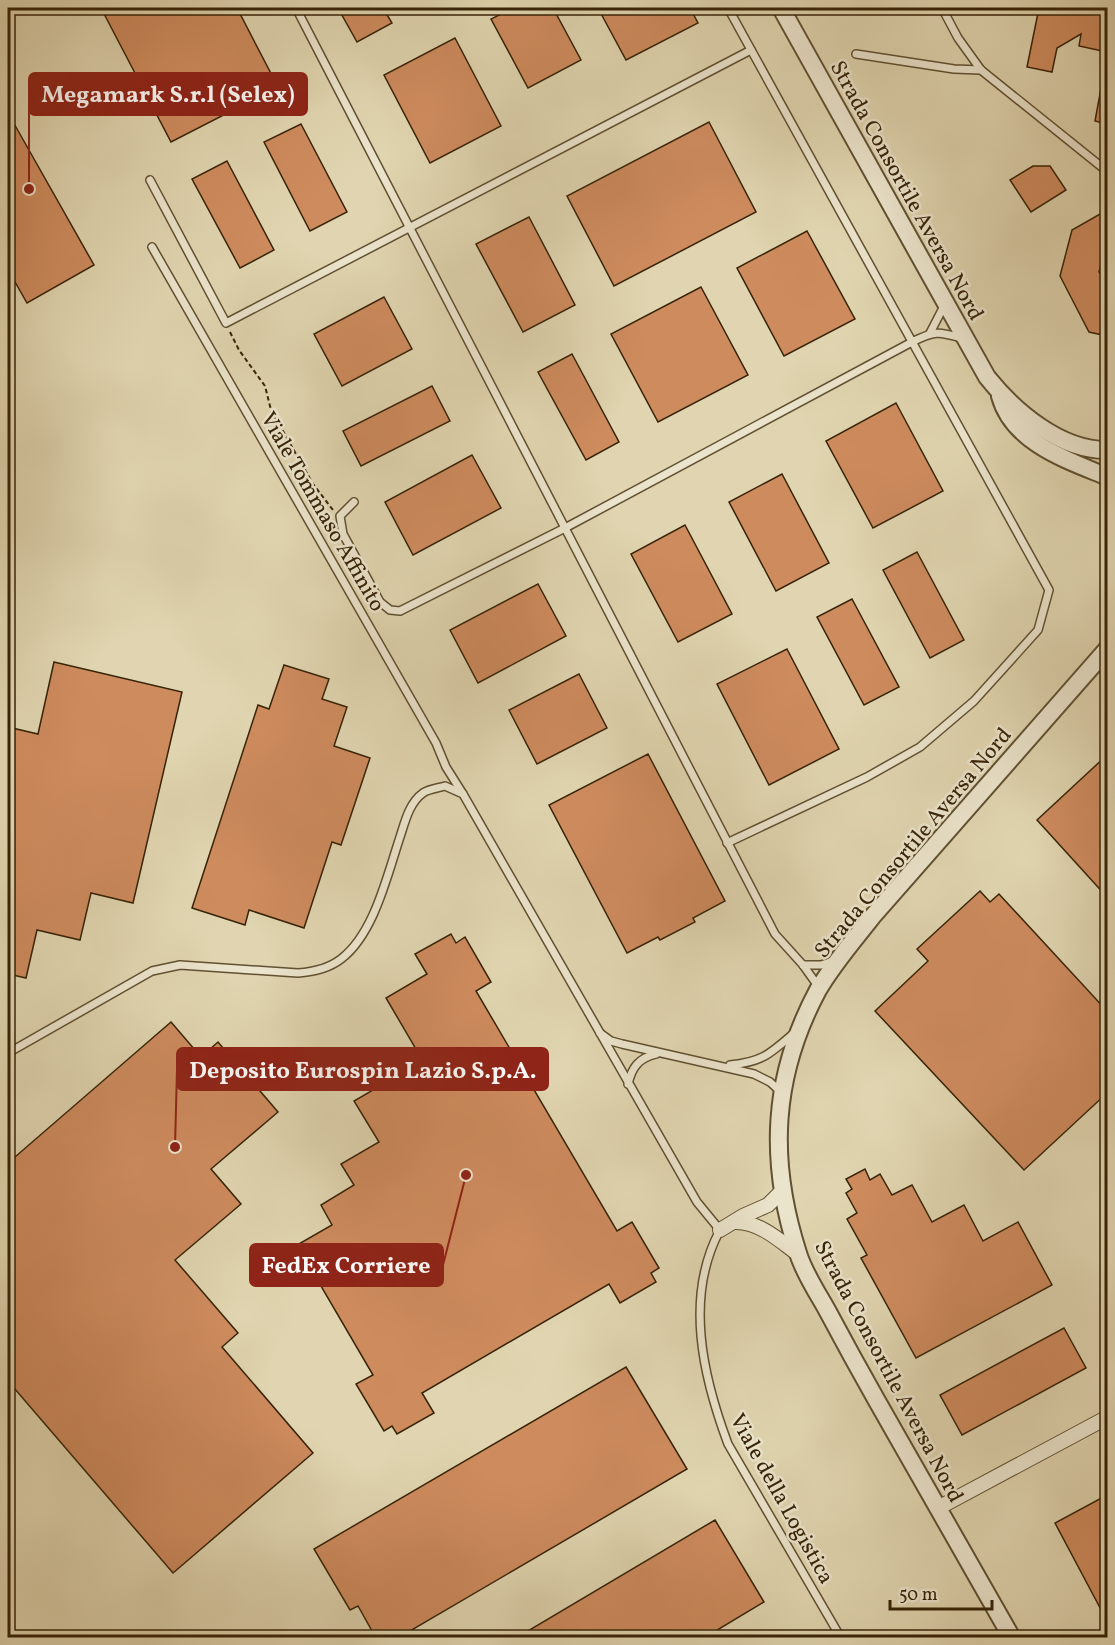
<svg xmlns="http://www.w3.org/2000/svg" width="1115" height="1645" font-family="Vollkorn,serif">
  <rect width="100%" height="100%" fill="#e0d5b0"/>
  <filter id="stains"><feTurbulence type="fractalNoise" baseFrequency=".00333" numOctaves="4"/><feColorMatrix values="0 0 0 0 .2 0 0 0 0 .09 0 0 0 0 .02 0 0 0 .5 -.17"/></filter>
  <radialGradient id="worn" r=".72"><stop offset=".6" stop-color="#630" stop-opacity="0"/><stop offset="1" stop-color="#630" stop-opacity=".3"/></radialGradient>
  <!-- building -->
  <g fill="#ce8b5e" stroke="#362307" stroke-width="1.5">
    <path d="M101,8H237L278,87L171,142Z"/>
    <path d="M338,8H383L392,23L357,42Z"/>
    <path d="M513,8H553L581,60L528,88L491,19Z"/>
    <path d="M598,8H690L698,23L626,60Z"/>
    <path d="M1039,8H1107V52L1079,46L1081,34L1057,48L1052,72L1027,67Z"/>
    <path d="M455,38L501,126L430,163L384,75Z"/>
    <path d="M1102,83L1107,84V124L1095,121Z"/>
    <path d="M8,113L94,265L27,303L11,275H8Z"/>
    <path d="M709,122L756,212L614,286L567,196Z"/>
    <path d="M301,124L347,212L310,231L264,142Z"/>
    <path d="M227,161L274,250L240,268L192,179Z"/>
    <path d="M1033,166H1050L1066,190L1031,212L1010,180Z"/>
    <path d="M1107,210V254L1103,257L1099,272L1107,286V336L1089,332L1060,276L1072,230Z"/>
    <path d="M529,217L575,305L523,332L476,244Z"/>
    <path d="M807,231L855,319L784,356L737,268Z"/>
    <path d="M701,287L748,375L658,422L611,334Z"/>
    <path d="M384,297L412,349L342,386L314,334Z"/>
    <path d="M572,354L619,442L586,460L538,372Z"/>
    <path d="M432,386L450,421L361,466L343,431Z"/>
    <path d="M896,403L943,491L873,528L826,441Z"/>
    <path d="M472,455L501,508L413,555L385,502Z"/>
    <path d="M782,474L829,563L776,591L729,502Z"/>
    <path d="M685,525L732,614L678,642L631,554Z"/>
    <path d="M917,552L964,640L930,658L883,570Z"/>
    <path d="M538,584L566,636L478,683L450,630Z"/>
    <path d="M852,599L899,687L864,705L817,617Z"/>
    <path d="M787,649L839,749L769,785L717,684Z"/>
    <path d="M54,662L182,692L133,903L91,893L80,940L37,930L26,978L8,974V727L38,734Z"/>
    <path d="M284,665L329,679L322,699L347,707L334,746L370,758L341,845L332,842L304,928L249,910L245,925L192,908L258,705L269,709Z"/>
    <path d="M579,674L607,728L537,764L509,710Z"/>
    <path d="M648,754L725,901L693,918L695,922L660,940L658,937L627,953L549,805Z"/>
    <path d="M1107,755V897L1037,820Z"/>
    <path d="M980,891L990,902L999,894L1107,1011V1093L1024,1170L875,1011L928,961L917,949Z"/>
    <path d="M451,934L456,943L465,937L491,982L476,991L617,1231L632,1222L659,1268L651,1273L656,1282L620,1303L609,1284L422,1393L434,1413L397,1434L392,1426L384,1431L356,1384L373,1375L297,1245L332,1225L321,1205L354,1185L341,1164L379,1142L354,1101L423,1061L386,998L427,974L415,954Z"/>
    <path d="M171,1022L201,1057L218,1042L278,1112L211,1169L241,1204L175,1260L238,1333L222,1347L313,1453L173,1573L8,1381V1163Z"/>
    <path d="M865,1169L870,1180L880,1174L892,1195L912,1185L932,1222L964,1205L983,1241L1018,1222L1052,1285L916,1358L861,1258L867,1255L847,1219L857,1213L846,1193L852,1189L846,1179Z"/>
    <path d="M1064,1328L1086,1368L962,1435L940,1395Z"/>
    <path d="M626,1367L687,1469L398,1638H376L358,1606L350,1610L314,1549Z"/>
    <path d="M1107,1495V1621L1055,1523Z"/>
    <path d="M715,1520L764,1602L704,1638H516Z"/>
  </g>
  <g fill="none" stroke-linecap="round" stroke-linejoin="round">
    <!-- service casing -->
    <g stroke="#605031" stroke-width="10">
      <g id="service">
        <path d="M296,8L775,934L803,965L818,986"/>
        <path d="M942,8L958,38L981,70L1108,172"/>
        <path d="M856,54L954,69L981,70"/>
        <path d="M150,180L226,323L751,50"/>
        <path d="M152,247L436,743L446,767L463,794"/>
        <path d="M930,333L944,306"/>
        <path d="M354,502L340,516L343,534L380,602L390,610L400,611L565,528L912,342C934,331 938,331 961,338"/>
        <path d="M727,843L867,777L920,747L974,701L1038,630L1049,590L728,8"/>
        <path d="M803,965H821L833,961"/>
        <path d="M600,1033L611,1041L622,1044L754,1074L770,1082L781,1092"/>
        <path d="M8,1053L152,971L180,965L298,973C313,972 328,969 341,959C374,934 387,876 400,837C405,822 409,803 423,793C428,789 438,788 445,786L463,794L697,1202L720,1230C684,1297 703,1377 728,1444L841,1638"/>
        <path d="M730,1065C762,1062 770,1054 793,1034"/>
        <path d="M628,1084C632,1067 639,1058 656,1054"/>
      </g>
    </g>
    <!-- minor casing -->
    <g stroke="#605031" stroke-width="16">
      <g id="minor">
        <path d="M736,1222C760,1222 780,1241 798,1254"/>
        <path d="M720,1230L743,1216L768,1205L783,1190"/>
        <path d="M938,1508L1108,1417"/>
      </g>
    </g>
    <!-- tertiary casing -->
    <g stroke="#605031" stroke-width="20">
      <g id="tertiary">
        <path d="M781,8L987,377C1015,412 1061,451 1108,450"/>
        <path d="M1000,396C1013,443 1067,460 1108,477"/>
        <path d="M1012,1638C967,1559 922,1480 877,1401C860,1371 843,1340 827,1310C817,1292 804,1273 798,1253C768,1160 772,1076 818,990C833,964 854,940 872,917L1108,648"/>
      </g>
    </g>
    <!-- path -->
    <path stroke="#362307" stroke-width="2" stroke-dasharray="4.5 3" stroke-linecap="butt" d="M230,332L239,350L265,386L271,410L313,484L333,510"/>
    <!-- service -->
    <use href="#service" stroke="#ebe4cc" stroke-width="7"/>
    <!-- minor -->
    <use href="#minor" stroke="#ebe4cc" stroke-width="14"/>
    <!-- tertiary -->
    <use href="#tertiary" stroke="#ebe4cc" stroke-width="16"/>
  </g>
  <g text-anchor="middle" stroke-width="5" stroke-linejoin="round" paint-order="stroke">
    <!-- street labels -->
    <g font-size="22" fill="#362307" stroke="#ebe4cc">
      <text transform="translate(908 190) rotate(61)" y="8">Strada Consortile Aversa Nord</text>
      <text transform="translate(324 511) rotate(60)" y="8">Viale Tommaso Affinito</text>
      <text transform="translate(912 842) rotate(-50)" y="8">Strada Consortile Aversa Nord</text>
      <text transform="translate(890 1371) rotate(62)" y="8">Strada Consortile Aversa Nord</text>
      <text transform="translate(783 1498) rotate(61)" y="8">Viale della Logistica</text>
    </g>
  </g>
  <!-- callouts -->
  <path fill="none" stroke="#8f2418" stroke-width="2" d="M29 189L29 94M175 1147L177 1069M466 1175L443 1265"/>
  <g fill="#8f2418" stroke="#ebe4cc" stroke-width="2">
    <circle cx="29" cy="189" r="6"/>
    <circle cx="175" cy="1147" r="6"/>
    <circle cx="466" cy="1175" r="6"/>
  </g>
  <g fill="#8f2418" stroke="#8f2418" stroke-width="2">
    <rect x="29" y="73" width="278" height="42" rx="6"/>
    <rect x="177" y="1048" width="371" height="42" rx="6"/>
    <rect x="250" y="1244" width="193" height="42" rx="6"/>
  </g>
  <g font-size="24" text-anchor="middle" font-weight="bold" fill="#fff">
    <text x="168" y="102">Megamark S.r.l (Selex)</text>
    <text x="363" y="1078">Deposito Eurospin Lazio S.p.A.</text>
    <text x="346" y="1273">FedEx Corriere</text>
  </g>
  <!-- margin -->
  <rect width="1115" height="1645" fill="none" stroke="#e0d5b0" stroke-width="30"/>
  <rect x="9" y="9" width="1097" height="1627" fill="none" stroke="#362307" stroke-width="3"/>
  <rect x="15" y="15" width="1085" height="1615" fill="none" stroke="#362307" stroke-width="1.5"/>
  <!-- scale -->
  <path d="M890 1600v9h102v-9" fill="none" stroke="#362307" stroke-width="3"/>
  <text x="899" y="1600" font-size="18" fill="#362307" stroke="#ebe4cc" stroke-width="4.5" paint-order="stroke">50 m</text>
  <rect width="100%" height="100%" filter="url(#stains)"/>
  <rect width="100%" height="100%" fill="url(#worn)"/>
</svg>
